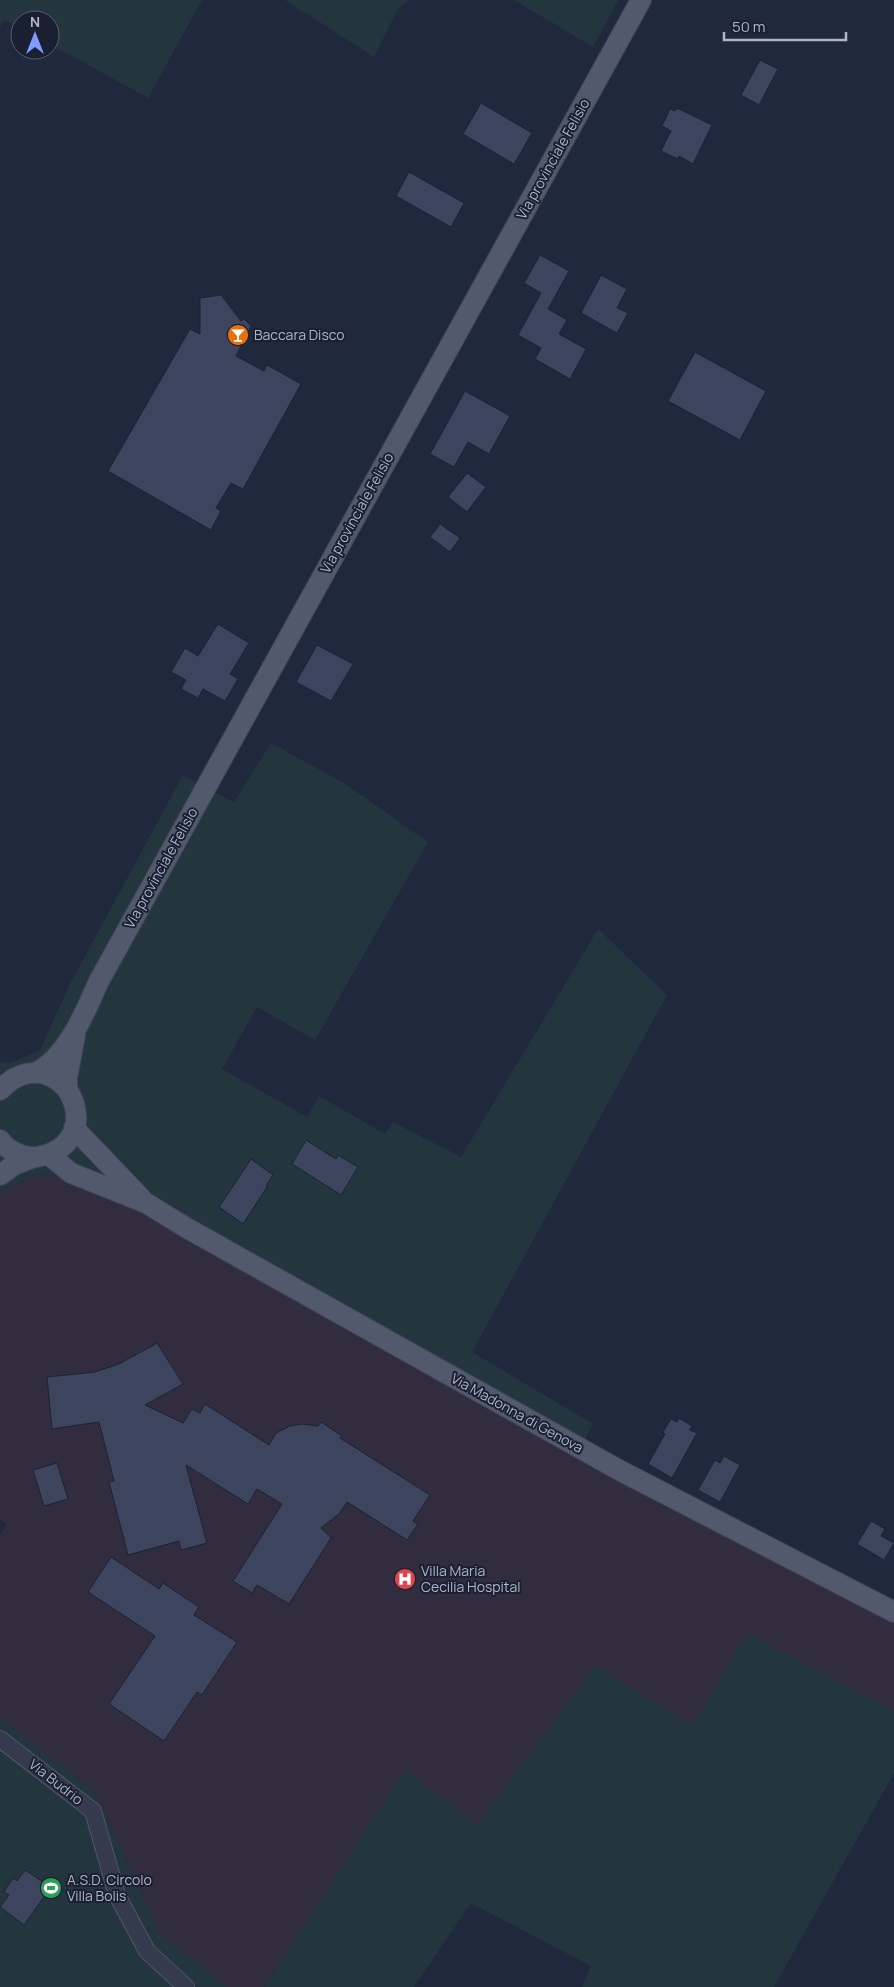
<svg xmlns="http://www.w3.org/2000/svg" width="894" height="1987" font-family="Manrope,sans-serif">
  <rect width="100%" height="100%" fill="#20283d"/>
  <!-- medical -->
  <path fill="#322d3e" d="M34,1175L73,1176L607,1471L894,1624V1711L747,1634L692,1726L595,1666L477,1826L405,1771L264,1987H227L159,1932L95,1792L0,1718V1535L7,1524L0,1519V1193Z"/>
  <!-- green -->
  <g fill="#23363e">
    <path d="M0,0H202L148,98L50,44V20H20V28L5,20L0,27Z"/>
    <path d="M285,0H409L398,9L374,57Z"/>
    <path d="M514,0H618L593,47Z"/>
    <path d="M271,743L344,783L428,842L315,1040L257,1007L222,1069L307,1117L319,1096L385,1134L393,1122L461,1157L598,929L667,995L472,1352L593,1424L577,1454L73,1176L34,1175L0,1193V1062L11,1063L40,1050L70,984L183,775L234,802Z"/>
    <path d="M747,1633L894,1711V1773L774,1987H582L591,1966L471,1903L414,1987H264L405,1770L477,1825L595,1666L692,1725Z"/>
    <path d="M0,1718L95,1792L159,1932L227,1987H0Z"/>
  </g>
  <!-- building -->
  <g fill="#3c445e" stroke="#1c2234">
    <path d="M760,60L778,69L759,105L741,95Z"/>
    <path d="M481,103L532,133L514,164L463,134Z"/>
    <path d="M677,108L712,125L693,164L679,156L678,159L661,151L671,131L662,126L670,109L675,111Z"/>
    <path d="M409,172L464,203L451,227L396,196Z"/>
    <path d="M540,255L569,271L548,309L567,320L559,334L586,349L570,379L535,359L541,348L518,335L541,293L524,283Z"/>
    <path d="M601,275L627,289L617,308L628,313L617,333L581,313Z"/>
    <path d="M221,295L241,321L244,319L251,326L236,356L264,371L267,365L301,384L243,489L231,483L216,508L221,511L211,530L108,471L190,329L200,334V298Z"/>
    <path d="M695,352L766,391L740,440L668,401Z"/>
    <path d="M465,391L510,416L489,454L468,442L454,467L430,454Z"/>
    <path d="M467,473L486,487L467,512L448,497Z"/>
    <path d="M440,524L460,538L450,552L430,537Z"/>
    <path d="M218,624L249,643L230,674L238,679L225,701L203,689L198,698L181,689L186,680L171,672L185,648L198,656Z"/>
    <path d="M317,645L353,664L331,701L296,682Z"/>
    <path d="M306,1140L336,1159L338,1155L358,1167L341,1195L292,1164Z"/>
    <path d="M251,1159L273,1175L266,1186L267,1187L243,1224L219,1207Z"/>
    <path d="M157,1343L183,1384L145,1405L183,1423L192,1409L200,1413L205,1404L269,1445L276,1433L290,1426L303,1424L318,1426L321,1422L342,1436L340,1438L430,1495L413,1521L418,1524L407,1540L347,1502L340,1513L321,1528L331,1538L289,1604L257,1585L252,1593L233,1581L282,1504L257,1489L248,1504L186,1465L207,1543L181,1550L179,1541L128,1555L109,1482L114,1481L99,1422L52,1429L47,1377L95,1372L119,1364Z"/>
    <path d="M679,1418L692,1426L690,1430L697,1433L672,1478L648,1464L665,1434L663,1432L671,1419L677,1422Z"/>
    <path d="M724,1456L740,1465L720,1502L698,1490L715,1460L720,1463Z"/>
    <path d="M57,1463L68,1499L44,1506L33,1470Z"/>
    <path d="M871,1521L885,1529L881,1536L894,1543L884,1560L857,1544Z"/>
    <path d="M111,1557L159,1589L163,1583L199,1607L194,1615L237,1642L202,1695L197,1692L164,1741L109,1704L155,1636L88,1592Z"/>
    <path d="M25,1870L51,1887L24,1925L0,1907L9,1895L4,1892L13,1878L17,1881Z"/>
  </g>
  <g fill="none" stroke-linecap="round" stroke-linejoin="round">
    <!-- minor casing -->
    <g stroke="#505568" stroke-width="18">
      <path id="minor" d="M0,1739L93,1811L117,1895L147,1951L186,1987"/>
    </g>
    <!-- major casing -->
    <g stroke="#3e4456" stroke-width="22">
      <g id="major">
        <path d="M36,1073C68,1056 85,1012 99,981L641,0"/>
        <path d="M67,1088V1078L75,1035"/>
        <path d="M0,1090C5,1086 9,1081 15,1078C71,1050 108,1145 37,1157C23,1159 7,1150 0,1140"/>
        <path d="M74,1128L141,1198"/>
        <path d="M49,1155L71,1173L146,1203L185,1227L619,1470L894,1612"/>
        <path d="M0,1175L14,1165L32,1158"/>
      </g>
    </g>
    <!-- minor -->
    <use href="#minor" stroke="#353b4d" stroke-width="16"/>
    <!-- major -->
    <use href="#major" stroke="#52596d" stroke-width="20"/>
  </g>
  <!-- icons -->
  <defs>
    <g id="bar-disc" transform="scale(1.125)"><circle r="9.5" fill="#e8710a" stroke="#1a2032"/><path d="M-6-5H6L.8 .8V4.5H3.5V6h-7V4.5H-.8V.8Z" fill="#fff"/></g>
    <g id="hospital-disc" transform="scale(1.125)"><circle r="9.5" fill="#e0444e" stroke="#1a2032"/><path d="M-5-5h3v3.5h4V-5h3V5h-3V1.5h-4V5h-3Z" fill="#fff"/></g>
    <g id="stadium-disc" transform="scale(1.125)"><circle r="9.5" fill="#2e9e5b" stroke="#1a2032"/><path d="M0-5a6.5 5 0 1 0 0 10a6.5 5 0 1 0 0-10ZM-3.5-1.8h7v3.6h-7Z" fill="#fff"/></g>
  </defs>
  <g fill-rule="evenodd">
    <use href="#bar-disc" x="238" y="335"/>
    <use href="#hospital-disc" x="405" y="1579"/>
    <use href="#stadium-disc" x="51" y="1888"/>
  </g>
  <g text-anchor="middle" stroke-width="4" stroke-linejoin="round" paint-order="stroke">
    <!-- street labels -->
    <g font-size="14" fill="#b0b5c9" stroke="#1a2032">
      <text transform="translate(553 159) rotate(-61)" y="5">Via provinciale Felisio</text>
      <text transform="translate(357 513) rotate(-61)" y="5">Via provinciale Felisio</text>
      <text transform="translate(161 868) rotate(-61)" y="5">Via provinciale Felisio</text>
      <text transform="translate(517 1413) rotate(29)" y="5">Via Madonna di Genova</text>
      <text transform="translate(56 1782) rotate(38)" y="5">Via Budrio</text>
    </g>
    <!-- poi labels -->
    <g font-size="14" fill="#b0b5c9" stroke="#1a2032" text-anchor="start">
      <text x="254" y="340">Baccara Disco</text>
      <text x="421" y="1576">Villa Maria<tspan x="421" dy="16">Cecilia Hospital</tspan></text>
      <text x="67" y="1885">A.S.D. Circolo<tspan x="67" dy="16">Villa Bolis</tspan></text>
    </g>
  </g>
  <!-- north arrow -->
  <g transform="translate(35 35)"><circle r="24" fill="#1a2032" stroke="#565c6e"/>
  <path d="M0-4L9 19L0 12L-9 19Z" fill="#7f9bff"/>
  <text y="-8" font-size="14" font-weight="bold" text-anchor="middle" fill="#b0b5c9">N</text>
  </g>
  <!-- scale -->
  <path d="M724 32v8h122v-8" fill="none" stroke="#b0b5c9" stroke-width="2.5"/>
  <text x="732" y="32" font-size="15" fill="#b0b5c9" stroke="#1a2032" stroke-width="4" paint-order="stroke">50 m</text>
</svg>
